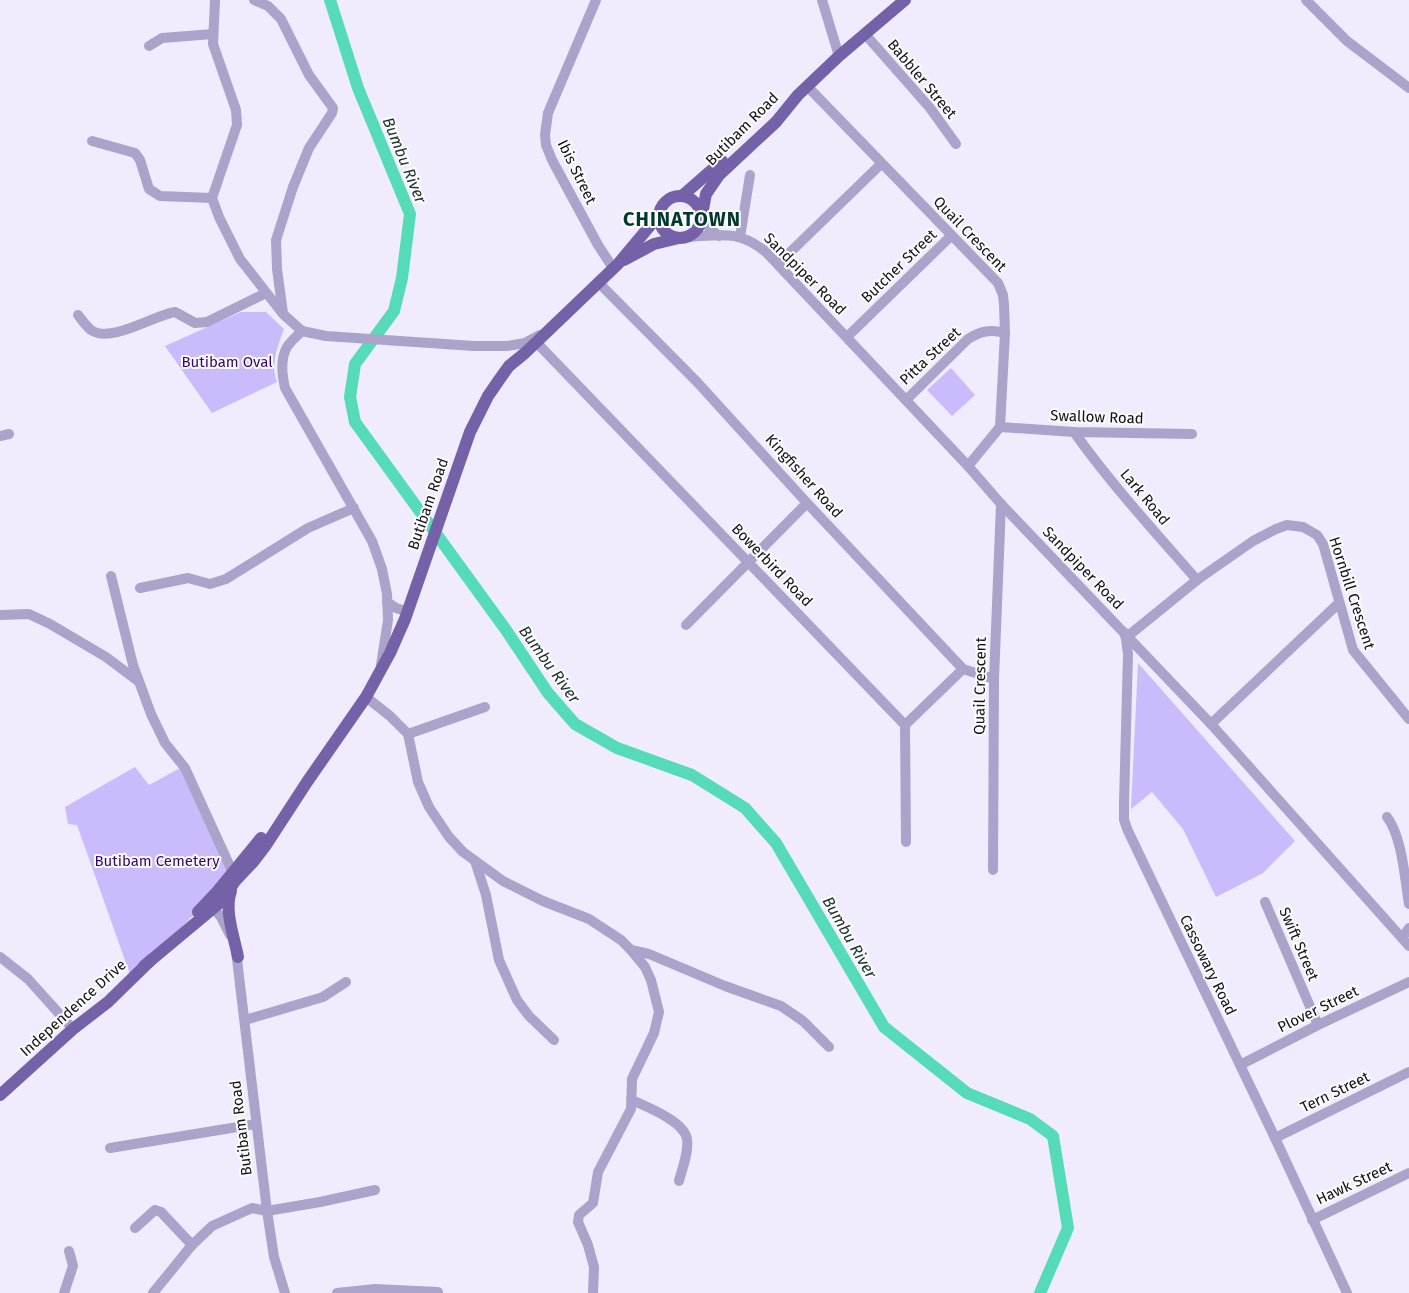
<svg xmlns="http://www.w3.org/2000/svg" width="1409" height="1293" font-family="'Fira Sans',sans-serif">
  <rect width="100%" height="100%" fill="#f0ecfe"/>
  <!-- green -->
  <g fill="#cabbfc">
    <path d="M241,312H266L284,329C278,345 270,366 277,382L212,413L165,346Z"/>
    <path d="M951,368L975,395L952,416L927,390Z"/>
    <path d="M1138,663L1295,841L1263,873L1216,897L1183,829L1152,792L1131,809Z"/>
    <path d="M135,767L149,785L182,767L233,873L132,980L77,825L68,824L65,807Z"/>
  </g>
  <g fill="none" stroke-linecap="round" stroke-linejoin="round">
    <!-- river -->
    <path stroke="#55dbb8" stroke-width="12" d="M330,0L358,88L410,214L402,278L394,311L355,364L350,397L355,422L506,630L548,693L575,724L617,748L692,775L745,808L776,843L884,1027L967,1093L1030,1119L1053,1136L1068,1228L1040,1293"/>
    <!-- minor -->
    <g stroke="#aca3cb" stroke-width="10">
      <path d="M215,0L213,44L236,110L237,125L212,198L219,217L240,259L283,314L302,331L326,336L474,346H507L525,343L540,335"/>
      <path d="M254,0L268,6L281,19L309,75L333,108L332,113L309,148L293,187L276,240L277,269L283,313"/>
      <path d="M596,0L548,113L545,135L546,145L552,160L598,245L613,268"/>
      <path d="M822,0L839,56"/>
      <path d="M1306,0L1347,41L1409,88"/>
      <path d="M865,34L930,108L956,144"/>
      <path d="M149,46L162,38L213,34"/>
      <path d="M807,86L998,283L1003,295L1004,305L1005,333L1000,427L968,466"/>
      <path d="M92,141L135,153L140,160L149,189L160,196L212,198"/>
      <path d="M701,221L719,236"/>
      <path d="M689,237C722,235 739,230 766,252L968,466L1001,504L1211,724L1409,946"/>
      <path d="M740,237L750,175"/>
      <path d="M778,264L881,164"/>
      <path d="M598,282L698,383L807,503L963,669L994,679"/>
      <path d="M78,315C82,320 86,326 91,330C111,344 154,315 175,312L195,323L207,322L266,293"/>
      <path d="M302,331C297,336 291,341 287,347C280,359 282,375 285,388L372,541L382,569L387,594L388,620L381,665"/>
      <path d="M847,337L951,236"/>
      <path d="M536,342L905,725L906,842"/>
      <path d="M906,400L968,339C981,331 990,329 1005,333"/>
      <path d="M1000,427L1074,432L1192,434"/>
      <path d="M1074,432C1111,484 1155,532 1197,580"/>
      <path d="M0,436L9,434"/>
      <path d="M111,576L133,665L151,714L165,743L185,768L233,873"/>
      <path d="M140,588L188,578L210,584L226,579L308,528L354,508"/>
      <path d="M387,602L396,608L408,612"/>
      <path d="M0,615L29,614L50,624L106,657L138,681"/>
      <path d="M686,625L807,503"/>
      <path d="M1124,632L1126,639L1128,654L1124,803V820L1128,831L1275,1138L1347,1293"/>
      <path d="M1128,636L1197,580L1253,541L1276,529L1287,525L1303,527L1317,535L1323,544L1353,650L1409,719"/>
      <path d="M366,697L390,716L408,734L418,782L429,807L449,837L463,852L503,881L543,901L589,919L621,940L631,950L649,954L725,986L781,1006L803,1021L829,1047"/>
      <path d="M1211,724L1339,603"/>
      <path d="M905,725L963,669"/>
      <path d="M408,734L485,707"/>
      <path d="M1387,817C1402,836 1405,880 1409,904"/>
      <path d="M475,861L486,895L499,960L517,1000L529,1016L554,1040"/>
      <path d="M993,870L994,679L1001,504"/>
      <path d="M1265,902L1318,1025"/>
      <path d="M209,903L221,917L230,935"/>
      <path d="M1402,938L1409,928"/>
      <path d="M236,951L267,1211L274,1257L285,1293"/>
      <path d="M0,957L28,979L73,1029"/>
      <path d="M245,1020L323,997L346,982"/>
      <path d="M1240,1065L1318,1025L1409,982"/>
      <path d="M632,1100C647,1107 684,1121 687,1139C689,1152 682,1169 679,1181"/>
      <path d="M1275,1138L1409,1072"/>
      <path d="M110,1148L256,1124"/>
      <path d="M1312,1220L1409,1173"/>
      <path d="M135,1228L155,1210L161,1212L192,1245"/>
      <path d="M64,1293L73,1266L69,1251"/>
      <path d="M153,1293L192,1245L212,1226L252,1208L267,1211L320,1202L375,1190"/>
      <path d="M337,1293L375,1289L438,1292"/>
      <path d="M593,1293L594,1267L588,1245L578,1222L579,1215L593,1203L598,1172L631,1109L632,1079L654,1033L659,1012L651,980L645,967L631,950"/>
    </g>
    <!-- major -->
    <g stroke="#7561a8" stroke-width="12">
      <circle cx="680" cy="217" r="21"/>
      <path d="M682,196L722,161"/>
      <path d="M702,215L706,194L719,175L776,122L798,95L839,56L905,0"/>
      <path d="M624,260L654,244L679,238"/>
      <path d="M231,891C224,911 234,936 238,957"/>
      <path d="M198,912L216,893L261,838"/>
      <path d="M144,966L222,901L235,881L253,862L266,845L307,782L366,697L390,653L405,619L470,432L488,396L499,380L509,366L525,353L618,264L659,215"/>
      <path d="M0,1095L73,1029L108,1002L151,960"/>
    </g>
  </g>
  <g text-anchor="middle" stroke-width="4" stroke-linejoin="round" paint-order="stroke">
    <!-- street labels -->
    <g font-size="15" fill="#121118" stroke="#fcfcfc">
      <text transform="translate(922 79) rotate(50)" y="5">Babbler Street</text>
      <text transform="translate(742 129) rotate(-45)" y="5">Butibam Road</text>
      <text transform="translate(577 172) rotate(64)" y="5">Ibis Street</text>
      <text transform="translate(970 234) rotate(46)" y="5">Quail Crescent</text>
      <text transform="translate(899 266) rotate(-44)" y="5">Butcher Street</text>
      <text transform="translate(805 274) rotate(45)" y="5">Sandpiper Road</text>
      <text transform="translate(930 356) rotate(-43)" y="5">Pitta Street</text>
      <text transform="translate(1097 417) rotate(2)" y="5">Swallow Road</text>
      <text transform="translate(804 476) rotate(48)" y="5">Kingfisher Road</text>
      <text transform="translate(1145 497) rotate(50)" y="5">Lark Road</text>
      <text transform="translate(428 504) rotate(-71)" y="5">Butibam Road</text>
      <text transform="translate(772 565) rotate(46)" y="5">Bowerbird Road</text>
      <text transform="translate(1083 568) rotate(46)" y="5">Sandpiper Road</text>
      <text transform="translate(1352 593) rotate(72)" y="5">Hornbill Crescent</text>
      <text transform="translate(980 686) rotate(-89)" y="5">Quail Crescent</text>
      <text transform="translate(1299 944) rotate(67)" y="5">Swift Street</text>
      <text transform="translate(1208 965) rotate(64)" y="5">Cassowary Road</text>
      <text transform="translate(73 1008) rotate(-42)" y="5">Independence Drive</text>
      <text transform="translate(1318 1009) rotate(-26)" y="5">Plover Street</text>
      <text transform="translate(1335 1092) rotate(-26)" y="5">Tern Street</text>
      <text transform="translate(241 1128) rotate(-97)" y="5">Butibam Road</text>
      <text transform="translate(1354 1183) rotate(-25)" y="5">Hawk Street</text>
    </g>
    <!-- park labels -->
    <g font-size="15" fill="#370471" stroke="#fcfcfc">
      <text x="227" y="367">Butibam Oval</text>
      <text x="157" y="866">Butibam Cemetery</text>
    </g>
    <!-- water labels -->
    <g font-size="16" font-style="italic" fill="#1a312a" stroke="#fcfcfc">
      <text transform="translate(405 160) rotate(68)" y="6">Bumbu River</text>
      <text transform="translate(550 664) rotate(54)" y="6">Bumbu River</text>
      <text transform="translate(850 937) rotate(60)" y="6">Bumbu River</text>
    </g>
    <!-- district labels -->
    <g font-size="20" font-weight="bold" letter-spacing="1" fill="#00392d" stroke="#fcfcfc">
      <text x="682" y="226">CHINATOWN</text>
    </g>
  </g>
</svg>
